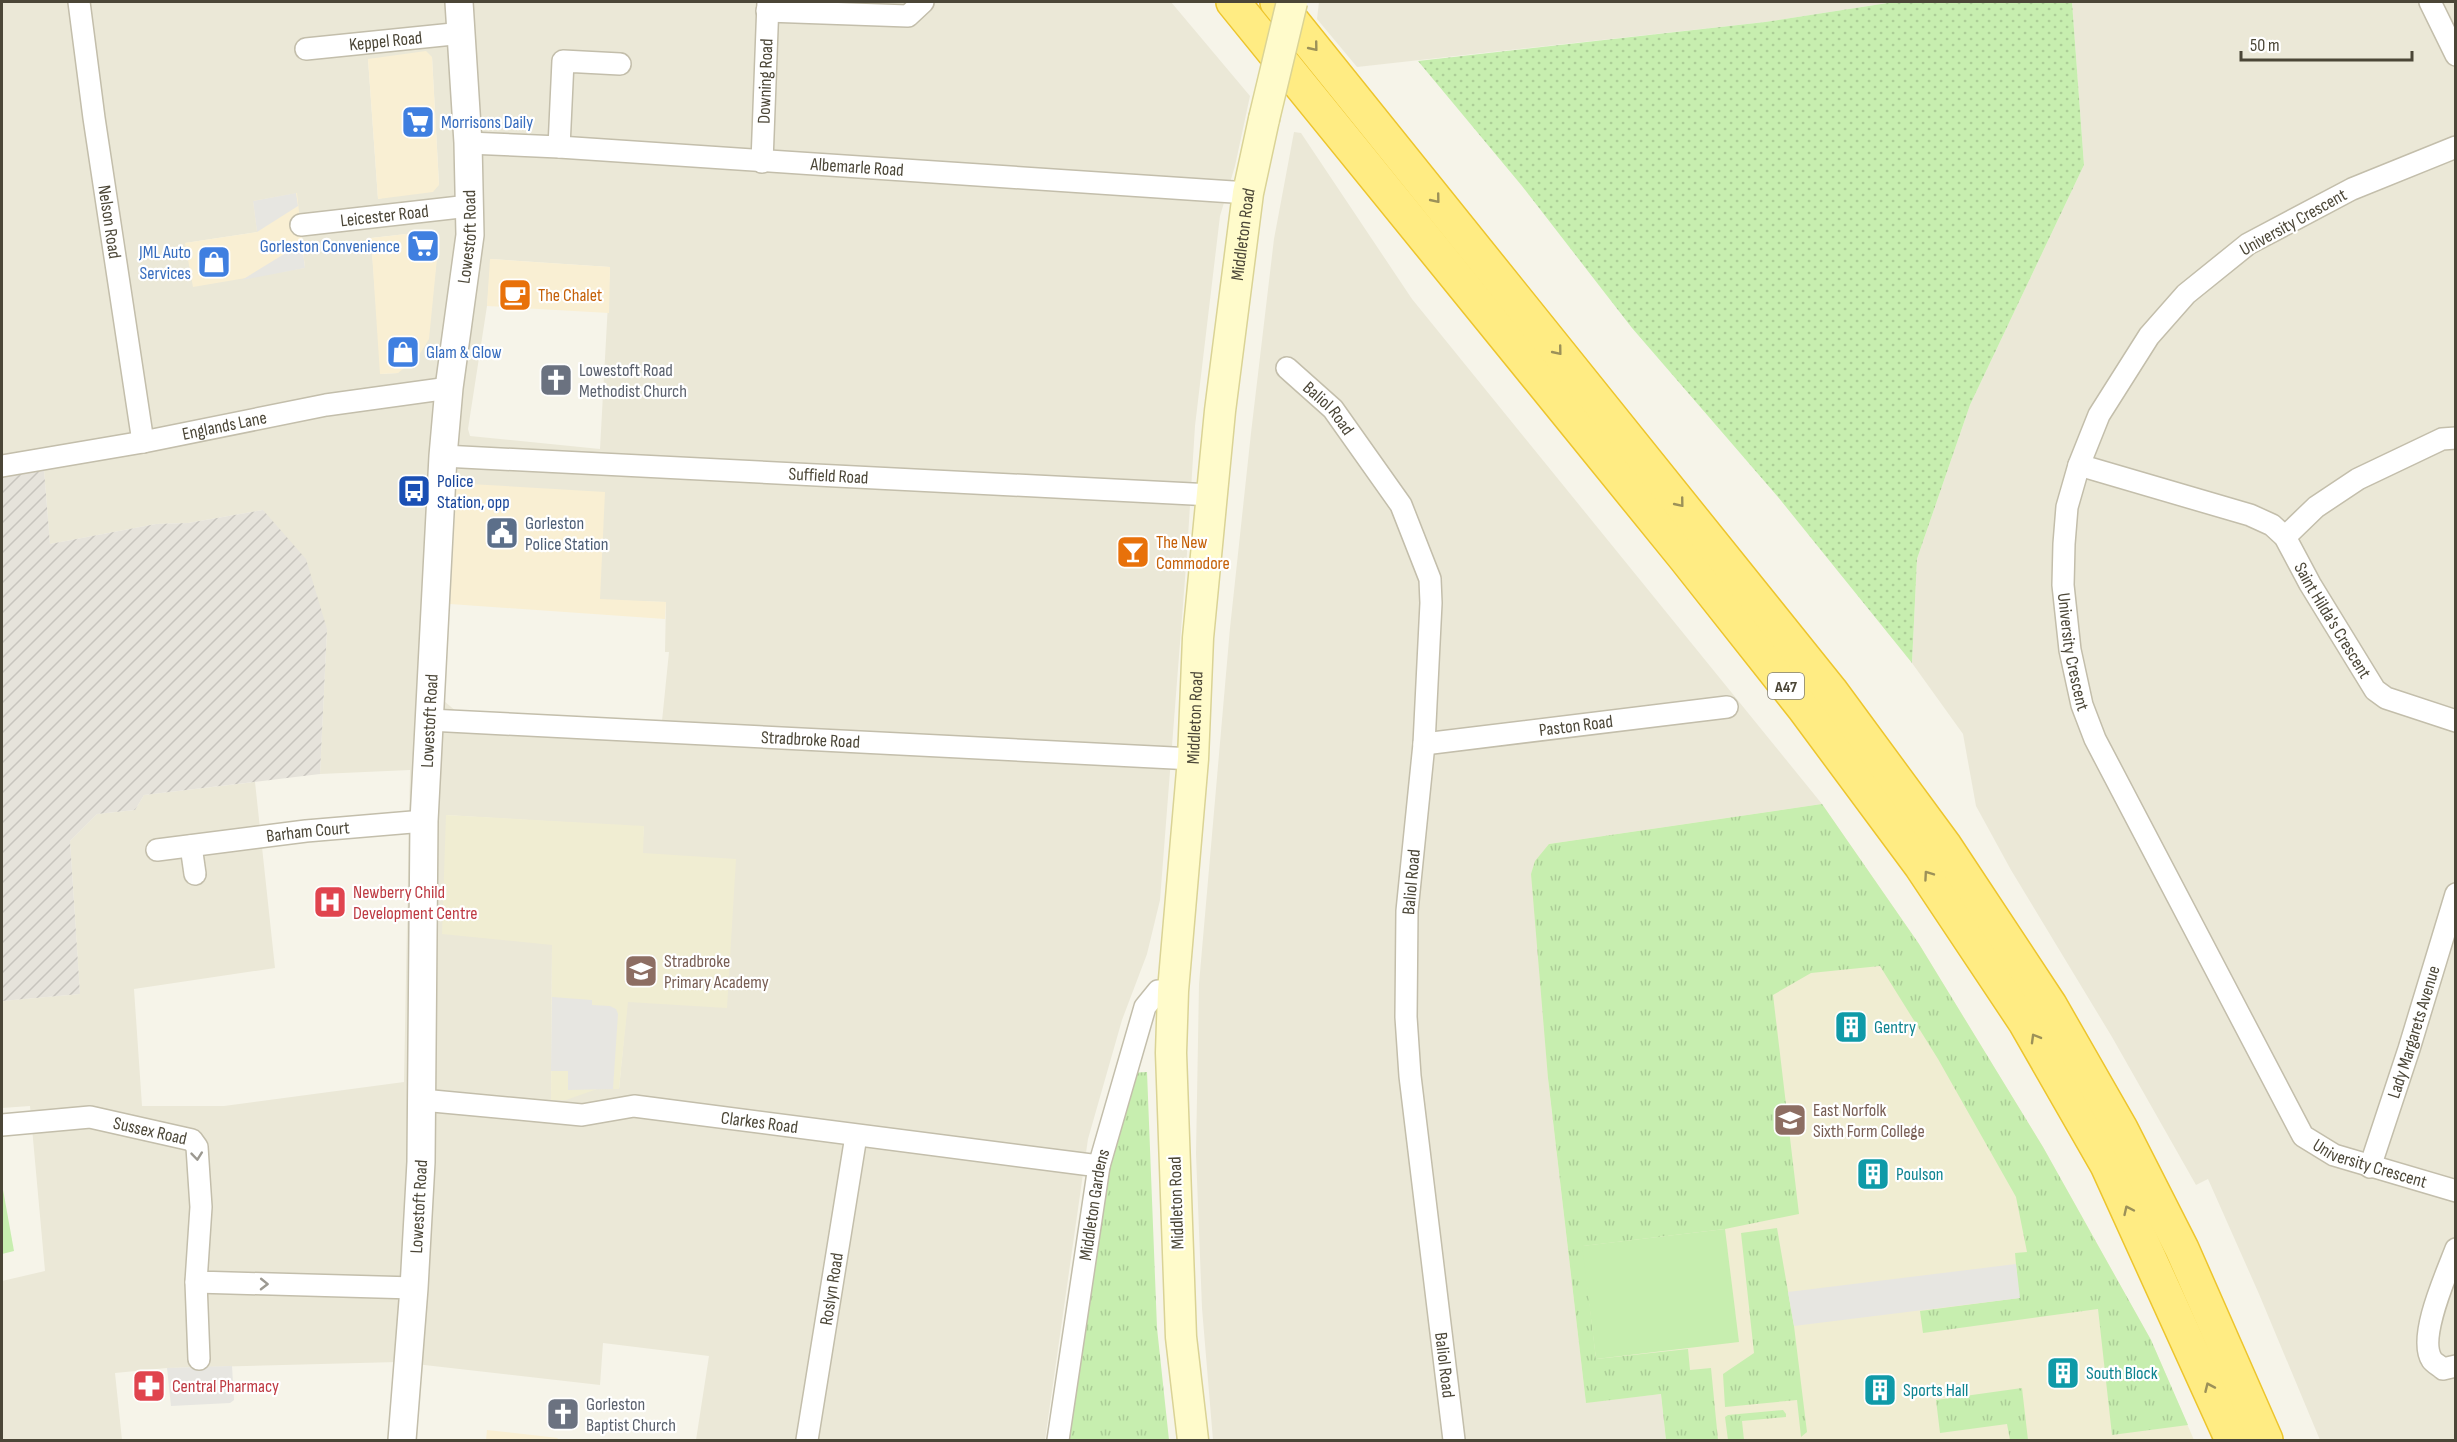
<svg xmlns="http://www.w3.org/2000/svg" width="2457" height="1442" font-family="'Sofia Sans Condensed',sans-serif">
  <defs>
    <pattern id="industrial-furrows" width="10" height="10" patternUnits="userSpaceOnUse" patternTransform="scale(1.5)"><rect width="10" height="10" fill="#e6e3db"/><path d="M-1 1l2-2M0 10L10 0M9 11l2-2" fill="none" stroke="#c7c4bd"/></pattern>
    <pattern id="grass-tufts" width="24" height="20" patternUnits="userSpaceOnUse" patternTransform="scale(1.5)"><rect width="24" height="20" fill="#c7eeaf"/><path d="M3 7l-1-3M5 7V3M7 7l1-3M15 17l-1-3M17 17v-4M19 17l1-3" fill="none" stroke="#accd97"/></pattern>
    <pattern id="park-dots" width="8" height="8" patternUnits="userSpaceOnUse" patternTransform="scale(1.5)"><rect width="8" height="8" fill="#c7eeaf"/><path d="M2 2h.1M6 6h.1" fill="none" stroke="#accd97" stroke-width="1.8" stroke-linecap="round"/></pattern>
  </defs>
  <rect width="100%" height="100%" fill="#f6f4e9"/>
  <!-- residential -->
  <g fill="#ebe8d7" fill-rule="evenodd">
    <path d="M2,2H1171L1250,96L1235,166L1220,216L1195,426L1187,553L1160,900L1147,954L1122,1020L1088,1139L1045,1440H696L709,1356L603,1343L600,1385L398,1362L167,1368L115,1373L122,1440H2V1281L45,1271L30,1106L2,1108V1001L80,994L70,841L97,814L135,810L144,795L255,782L275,968L134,989L142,1106H224L404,1082L410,770L320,774L327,629L263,510L188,523L156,524L50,544L44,470L2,476ZM432,57L439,184L378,199L368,59ZM296,194L305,268L185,243L257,232ZM433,231L439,238L432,300L398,373L381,374L371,238ZM491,259L610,267L600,449L470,436L468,429L487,306ZM456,489L600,600L666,602L665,652H669L662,721L457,712L444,701ZM446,815L644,827L619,1089H597L551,1100L552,945Z"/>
    <path d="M1319,2H1894L1765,22L1357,67L1317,19Z"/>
    <path d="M2072,2H2455V1440H2320L2259,1294L2208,1179L2196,1185L2112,1037L2011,870L1976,806L1963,734L1912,663L1917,559L1970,405L2084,165Z"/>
    <path d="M1294,132L1301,133L1412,299L1822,804L1549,844L1548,1078L1586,1402L1661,1394L1666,1440H1213L1202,1308L1196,1154L1199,984L1230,628L1251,433L1274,239Z"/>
  </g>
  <!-- commercial -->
  <g fill="#f9efd3">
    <path d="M426,51L432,57L439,185L433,192L378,199L368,59Z"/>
    <path d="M297,193L305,268L193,287L185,243L257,232L253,201Z"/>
    <path d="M433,231L439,238L429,339L418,357L398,373L380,374L371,238Z"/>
    <path d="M490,259L610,267L609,313L487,306Z"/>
    <path d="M470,484L605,492L600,599L666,602L665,619L450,604L456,489Z"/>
    <path d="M487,1430L558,1438L557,1440H486Z"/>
  </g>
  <!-- industrial -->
  <path fill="url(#industrial-furrows)" d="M44,470L50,544L156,524L188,523L263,510L306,559L327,629L320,774L144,795L135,810L97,814L70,841L80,994L2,1001V476Z"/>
  <!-- education -->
  <g fill="#f0edd2">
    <path d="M1822,804L1919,944L2043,1147L2151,1340L2194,1440H1666L1661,1394L1586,1403L1548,1078L1531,874L1535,861L1549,844Z"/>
    <path d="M446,815L644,826L643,853L736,859L727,1008L628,1002L619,1089H597L566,1100H551L552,945L442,934Z"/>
  </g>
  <!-- grass -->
  <g fill="url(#grass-tufts)">
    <path d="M1822,804L1919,944L2043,1147L2151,1340L2188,1425L2112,1435L2098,1309L1923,1333L1920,1311L2019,1298L2015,1253L2027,1252L2016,1197L1938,1059L1880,966L1811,973L1773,995L1799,1214L1725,1229L1583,1246L1596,1359L1688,1349L1690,1370L1711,1368L1718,1440H1666L1661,1394L1586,1403L1548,1078L1531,874L1535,861L1549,844Z"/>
    <path d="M1147,1072L1157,1328L1169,1440H1069L1104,1187L1130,1073Z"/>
    <path d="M1777,1228L1794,1326L1807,1432L1801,1437L1797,1400L1725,1407L1723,1374L1754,1353L1741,1233Z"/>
    <path d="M2022,1388L2028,1440H2010L2007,1424L1940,1433L1936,1400Z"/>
    <path d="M1783,1410L1786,1414V1417L1742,1421L1744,1440H1728L1725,1417L1728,1415Z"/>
  </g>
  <!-- park -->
  <path fill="url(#park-dots)" d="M1894,2H2072L2084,165L1970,405L1917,559L1912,663L1778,497L1632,328L1522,186L1418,61L1765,22Z"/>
  <!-- pitch -->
  <g fill="#c7eeaf">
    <path d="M2,1184L14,1251L2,1254Z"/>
    <path d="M1725,1229L1739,1342L1596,1359L1582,1246Z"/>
  </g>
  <!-- parking -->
  <g fill="#e7e6e1">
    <path d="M296,193L298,206L257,232L253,201Z"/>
    <path d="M302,243L305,268L242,280Z"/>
    <path d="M552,997L592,1000V1005L610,1006L616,1009L618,1014L613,1089L568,1090V1071H551Z"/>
    <path d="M2016,1264L2020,1298L1794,1326L1788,1292Z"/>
    <path d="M232,1366L234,1400L230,1403L171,1406L167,1368Z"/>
  </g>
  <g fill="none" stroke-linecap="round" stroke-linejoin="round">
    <!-- minor casing -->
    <g stroke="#c3beab" stroke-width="24">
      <g id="minor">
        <path id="s1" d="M79,2L94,118L143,442"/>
        <path d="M2430,2L2456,55"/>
        <path d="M767,11L908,16L923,2"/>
        <path id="s2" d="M306,49L463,33"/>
        <path id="s3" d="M468,143L559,147L1248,193"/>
        <path d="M559,147L563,61L620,64"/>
        <path id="s4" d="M2456,147L2352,189L2248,244L2186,294L2149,336L2099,415L2079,465L2067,507L2064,544L2063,585L2070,650L2082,705L2095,739L2303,1136L2334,1155L2456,1191"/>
        <path id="s5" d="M762,162L768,2"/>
        <path id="s6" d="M301,225L469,206"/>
        <path id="s7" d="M1287,368L1333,409L1401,505L1430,579L1431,603L1424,744L1407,911L1406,1017L1410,1076L1454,1440"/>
        <path id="s8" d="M443,456L1212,495"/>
        <path id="s9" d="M2079,465L2250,515L2272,525L2285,537L2310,584L2375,690L2386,698L2456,721"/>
        <path id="s10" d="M2,466L143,442L326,405L449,388"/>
        <path d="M2285,537L2316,507L2358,479L2442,439L2456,438"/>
        <path id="s11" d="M429,720L1193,759"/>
        <path id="s12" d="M1424,744L1727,707"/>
        <path d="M191,846L195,874"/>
        <path id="s13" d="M157,850L306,831L424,821"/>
        <path id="s14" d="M422,1100L582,1115L634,1106L1099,1166"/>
        <path id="s15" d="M2,1125L90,1117L192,1140L197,1147L201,1207L196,1282L414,1288"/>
        <path id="s16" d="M2370,1167L2409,1049L2456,894"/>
        <path d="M2456,1249C2447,1273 2417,1338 2432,1360C2434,1363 2440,1366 2443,1369L2456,1366"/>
        <path d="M196,1282L199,1359"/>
        <path id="s17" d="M807,1440L856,1136"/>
        <path id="s18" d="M1058,1440L1099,1166L1145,1007L1158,991H1173"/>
      </g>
    </g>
    <!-- tertiary casing -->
    <g stroke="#c3beab" stroke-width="30">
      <g id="tertiary">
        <path id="s19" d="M402,1440L414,1288L421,1162L424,821L443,456L449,388L470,235L468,143L459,2"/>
      </g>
    </g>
    <!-- secondary casing -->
    <g stroke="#dad395" stroke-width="33">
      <g id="secondary">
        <path id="s20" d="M1193,1440L1181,1337L1171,1053L1173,991L1193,759L1198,638L1220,411L1248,193L1264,119"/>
      </g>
    </g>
    <!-- trunk casing -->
    <g stroke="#edc52d" stroke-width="36">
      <g id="trunk">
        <path d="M1233,2L1685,558L1803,707L1921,866L2025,1022L2107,1165L2232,1440"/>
        <path d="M1277,2L1831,691L1945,846L2050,1005L2121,1129L2182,1249L2266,1440"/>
      </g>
    </g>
    <!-- minor -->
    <use href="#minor" stroke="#fff" stroke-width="21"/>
    <!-- tertiary -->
    <use href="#tertiary" stroke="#fff" stroke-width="27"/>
    <!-- secondary -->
    <use href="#secondary" stroke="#fffbcb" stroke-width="30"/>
    <!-- trunk -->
    <use href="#trunk" stroke="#ffec83" stroke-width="33"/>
    <!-- secondary-bridge casing -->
    <g stroke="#dad395" stroke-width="33" stroke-linecap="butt">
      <path id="secondary-bridge" d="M1264,119L1292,2"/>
    </g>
    <!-- secondary-bridge -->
    <use href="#secondary-bridge" stroke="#fffbcb" stroke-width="30"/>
  </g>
  <!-- one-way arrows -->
  <defs><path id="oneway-chevron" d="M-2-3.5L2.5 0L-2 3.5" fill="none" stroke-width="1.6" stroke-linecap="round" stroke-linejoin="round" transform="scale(1.5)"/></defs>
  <g stroke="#9c9159">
    <use href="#oneway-chevron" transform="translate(1314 47) rotate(51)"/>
    <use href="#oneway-chevron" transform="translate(1436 199) rotate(51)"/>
    <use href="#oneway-chevron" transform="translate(1558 351) rotate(51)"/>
    <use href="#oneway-chevron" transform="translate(1680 503) rotate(51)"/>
    <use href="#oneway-chevron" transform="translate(1928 875) rotate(-125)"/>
    <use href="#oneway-chevron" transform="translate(2035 1038) rotate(-120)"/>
    <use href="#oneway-chevron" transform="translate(2128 1210) rotate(-115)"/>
    <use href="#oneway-chevron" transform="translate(2209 1387) rotate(-114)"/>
  </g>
  <g stroke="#9c9991">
    <use href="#oneway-chevron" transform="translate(197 1156) rotate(84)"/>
    <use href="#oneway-chevron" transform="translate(264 1284) rotate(1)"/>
  </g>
  <!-- icons -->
  <defs>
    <g id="supermarket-square" transform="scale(1.725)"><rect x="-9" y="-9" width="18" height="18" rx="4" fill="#3f7fe0" stroke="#fff"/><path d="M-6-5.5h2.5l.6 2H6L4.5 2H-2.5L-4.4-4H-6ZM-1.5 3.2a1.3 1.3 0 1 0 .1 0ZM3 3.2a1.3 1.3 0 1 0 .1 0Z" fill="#fff"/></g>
    <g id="shop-square" transform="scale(1.725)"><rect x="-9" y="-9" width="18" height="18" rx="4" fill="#3f7fe0" stroke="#fff"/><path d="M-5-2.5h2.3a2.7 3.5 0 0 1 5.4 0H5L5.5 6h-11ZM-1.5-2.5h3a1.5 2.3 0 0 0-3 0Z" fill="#fff"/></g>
    <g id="cafe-square" transform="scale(1.725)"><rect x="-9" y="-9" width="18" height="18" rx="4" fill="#e8710a" stroke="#fff"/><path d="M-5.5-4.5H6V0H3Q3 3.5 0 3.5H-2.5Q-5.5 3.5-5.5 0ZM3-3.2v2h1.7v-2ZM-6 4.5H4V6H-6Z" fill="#fff"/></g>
    <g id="church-square" transform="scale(1.725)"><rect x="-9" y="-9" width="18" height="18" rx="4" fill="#6b7280" stroke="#fff"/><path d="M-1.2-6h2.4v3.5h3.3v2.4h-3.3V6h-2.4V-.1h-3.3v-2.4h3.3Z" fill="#fff"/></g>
    <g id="bus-square" transform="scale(1.725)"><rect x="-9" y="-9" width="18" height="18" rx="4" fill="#1a4fb4" stroke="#fff"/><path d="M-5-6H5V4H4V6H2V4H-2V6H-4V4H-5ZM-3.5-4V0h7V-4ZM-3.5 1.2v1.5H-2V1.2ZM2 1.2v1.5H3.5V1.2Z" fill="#fff"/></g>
    <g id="civic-square" transform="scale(1.725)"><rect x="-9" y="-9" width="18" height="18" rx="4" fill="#5c6f8a" stroke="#fff"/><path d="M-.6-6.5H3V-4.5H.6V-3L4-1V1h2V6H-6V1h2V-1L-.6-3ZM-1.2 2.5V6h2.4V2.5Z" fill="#fff"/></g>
    <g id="bar-square" transform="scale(1.725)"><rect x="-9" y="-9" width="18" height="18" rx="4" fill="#e8710a" stroke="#fff"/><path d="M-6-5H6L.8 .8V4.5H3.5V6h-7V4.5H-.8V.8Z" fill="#fff"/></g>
    <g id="hospital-square" transform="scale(1.725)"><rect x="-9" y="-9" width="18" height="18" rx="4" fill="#e0444e" stroke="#fff"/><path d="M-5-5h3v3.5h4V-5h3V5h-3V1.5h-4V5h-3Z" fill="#fff"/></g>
    <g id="school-square" transform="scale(1.725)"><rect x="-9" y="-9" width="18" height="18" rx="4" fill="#8d6e63" stroke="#fff"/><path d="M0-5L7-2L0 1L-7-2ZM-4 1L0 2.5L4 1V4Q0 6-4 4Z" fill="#fff"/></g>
    <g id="building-square" transform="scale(1.725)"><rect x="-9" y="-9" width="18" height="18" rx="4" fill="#0f9aa8" stroke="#fff"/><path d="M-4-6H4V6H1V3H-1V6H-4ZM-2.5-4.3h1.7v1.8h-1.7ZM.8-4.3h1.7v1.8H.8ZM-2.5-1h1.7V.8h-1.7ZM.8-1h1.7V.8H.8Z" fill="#fff"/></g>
    <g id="university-square" transform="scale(1.725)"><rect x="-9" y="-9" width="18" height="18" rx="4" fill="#8d6e63" stroke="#fff"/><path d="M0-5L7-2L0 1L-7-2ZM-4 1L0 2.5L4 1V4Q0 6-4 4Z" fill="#fff"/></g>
    <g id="pharmacy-square" transform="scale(1.725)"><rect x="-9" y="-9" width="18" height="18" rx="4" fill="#e0444e" stroke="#fff"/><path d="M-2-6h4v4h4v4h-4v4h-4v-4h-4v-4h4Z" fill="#fff"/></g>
  </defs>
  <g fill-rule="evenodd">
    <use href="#supermarket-square" x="418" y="122"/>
    <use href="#supermarket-square" x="423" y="246"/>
    <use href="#shop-square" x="214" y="262"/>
    <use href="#cafe-square" x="515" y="295"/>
    <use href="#shop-square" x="403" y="352"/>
    <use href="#church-square" x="556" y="380"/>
    <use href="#bus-square" x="414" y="491"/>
    <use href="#civic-square" x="502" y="533"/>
    <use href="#bar-square" x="1133" y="552"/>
    <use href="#hospital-square" x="330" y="902"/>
    <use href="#school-square" x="641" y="971"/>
    <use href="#building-square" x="1851" y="1027"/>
    <use href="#university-square" x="1790" y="1120"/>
    <use href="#building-square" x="1873" y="1174"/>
    <use href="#building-square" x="2063" y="1373"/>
    <use href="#pharmacy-square" x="149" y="1386"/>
    <use href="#building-square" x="1880" y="1390"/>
    <use href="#church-square" x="563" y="1414"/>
  </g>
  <g text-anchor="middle" stroke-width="4.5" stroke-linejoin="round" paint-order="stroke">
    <!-- shield labels -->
    <rect fill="#fff" stroke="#817e73" stroke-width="1.5" x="1768" y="673" width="36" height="26" rx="4.5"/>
    <g font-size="16" font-weight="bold" fill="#4b4637">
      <text x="1786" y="692">A47</text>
    </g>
    <!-- street labels -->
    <g font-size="18" fill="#4b4637" stroke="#fff">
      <text dy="6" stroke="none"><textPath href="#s2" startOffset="80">Keppel Road</textPath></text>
      <text dy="6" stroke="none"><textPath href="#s5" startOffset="81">Downing Road</textPath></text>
      <text dy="6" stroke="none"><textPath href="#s3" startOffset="390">Albemarle Road</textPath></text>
      <text dy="6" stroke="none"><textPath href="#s6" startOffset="84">Leicester Road</textPath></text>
      <text dy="6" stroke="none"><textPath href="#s1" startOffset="222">Nelson Road</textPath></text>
      <text transform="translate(2293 222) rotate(-29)" y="6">University Crescent</text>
      <text dy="6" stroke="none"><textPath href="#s20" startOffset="1210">Middleton Road</textPath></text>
      <text dy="6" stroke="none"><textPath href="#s19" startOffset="1206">Lowestoft Road</textPath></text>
      <text dy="6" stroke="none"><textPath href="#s7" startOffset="58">Baliol Road</textPath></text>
      <text dy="6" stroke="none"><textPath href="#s10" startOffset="226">Englands Lane</textPath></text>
      <text dy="6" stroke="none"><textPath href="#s8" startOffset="386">Suffield Road</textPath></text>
      <text dy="6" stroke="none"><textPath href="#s9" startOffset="316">Saint Hilda's Crescent</textPath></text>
      <text dy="6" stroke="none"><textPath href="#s4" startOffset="702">University Crescent</textPath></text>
      <text dy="6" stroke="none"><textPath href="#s20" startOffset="724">Middleton Road</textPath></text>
      <text dy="6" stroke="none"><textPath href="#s19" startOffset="720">Lowestoft Road</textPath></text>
      <text dy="6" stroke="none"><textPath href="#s12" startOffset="153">Paston Road</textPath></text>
      <text dy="6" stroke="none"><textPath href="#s11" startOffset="382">Stradbroke Road</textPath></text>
      <text dy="6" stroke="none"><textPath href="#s13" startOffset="152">Barham Court</textPath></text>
      <text transform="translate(1411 882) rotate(-85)" y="6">Baliol Road</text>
      <text dy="6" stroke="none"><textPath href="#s16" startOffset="142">Lady Margarets Avenue</textPath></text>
      <text dy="6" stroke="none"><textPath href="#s14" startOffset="340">Clarkes Road</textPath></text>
      <text dy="6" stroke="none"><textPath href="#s15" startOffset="150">Sussex Road</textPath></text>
      <text dy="6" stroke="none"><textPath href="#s4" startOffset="1314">University Crescent</textPath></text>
      <text transform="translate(1176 1203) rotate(-92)" y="6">Middleton Road</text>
      <text dy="6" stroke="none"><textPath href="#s18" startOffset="238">Middleton Gardens</textPath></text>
      <text dy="6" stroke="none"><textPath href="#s19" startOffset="234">Lowestoft Road</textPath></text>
      <text dy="6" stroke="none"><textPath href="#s17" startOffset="153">Roslyn Road</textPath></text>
      <text dy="6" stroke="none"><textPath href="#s7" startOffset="1048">Baliol Road</textPath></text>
    </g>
    <!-- shop labels -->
    <g font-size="18" fill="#366cbe" stroke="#fff" text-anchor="start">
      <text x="441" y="128">Morrisons Daily</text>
      <text x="400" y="252" text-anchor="end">Gorleston Convenience</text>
      <text x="191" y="258" text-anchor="end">JML Auto<tspan x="191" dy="21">Services</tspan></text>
      <text x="426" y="358">Glam &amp; Glow</text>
    </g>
    <!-- food labels -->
    <g font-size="18" fill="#c56008" stroke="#fff" text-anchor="start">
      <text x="538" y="301">The Chalet</text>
      <text x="1156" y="548">The New<tspan x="1156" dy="21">Commodore</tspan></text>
    </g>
    <!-- worship labels -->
    <g font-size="18" fill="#5b616d" stroke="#fff" text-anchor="start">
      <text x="579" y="376">Lowestoft Road<tspan x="579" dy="21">Methodist Church</tspan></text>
      <text x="586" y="1410">Gorleston<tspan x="586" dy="21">Baptist Church</tspan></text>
    </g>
    <!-- transit labels -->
    <g font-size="18" fill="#164399" stroke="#fff" text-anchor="start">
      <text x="437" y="487">Police<tspan x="437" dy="21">Station, opp</tspan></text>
    </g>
    <!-- service labels -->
    <g font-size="18" fill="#4e5e75" stroke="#fff" text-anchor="start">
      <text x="525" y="529">Gorleston<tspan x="525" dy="21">Police Station</tspan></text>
    </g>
    <!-- health labels -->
    <g font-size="18" fill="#be3a42" stroke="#fff" text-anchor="start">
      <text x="353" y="898">Newberry Child<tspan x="353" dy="21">Development Centre</tspan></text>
      <text x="172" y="1392">Central Pharmacy</text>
    </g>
    <!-- education labels -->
    <g font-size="18" fill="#785e54" stroke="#fff" text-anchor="start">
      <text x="664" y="967">Stradbroke<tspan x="664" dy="21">Primary Academy</tspan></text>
      <text x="1813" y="1116">East Norfolk<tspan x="1813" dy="21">Sixth Form College</tspan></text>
    </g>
    <!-- culture labels -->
    <g font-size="18" fill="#0d838f" stroke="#fff" text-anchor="start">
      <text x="1874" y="1033">Gentry</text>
      <text x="1896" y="1180">Poulson</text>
      <text x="2086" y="1379">South Block</text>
      <text x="1903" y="1396">Sports Hall</text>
    </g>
  </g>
  <!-- border -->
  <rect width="2457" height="1442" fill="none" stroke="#4b4637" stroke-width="6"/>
  <!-- scale -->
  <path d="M2241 51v9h171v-9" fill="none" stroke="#4b4637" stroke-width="3"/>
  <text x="2250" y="51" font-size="18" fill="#4b4637" stroke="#ffffff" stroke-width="4.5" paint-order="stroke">50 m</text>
</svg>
